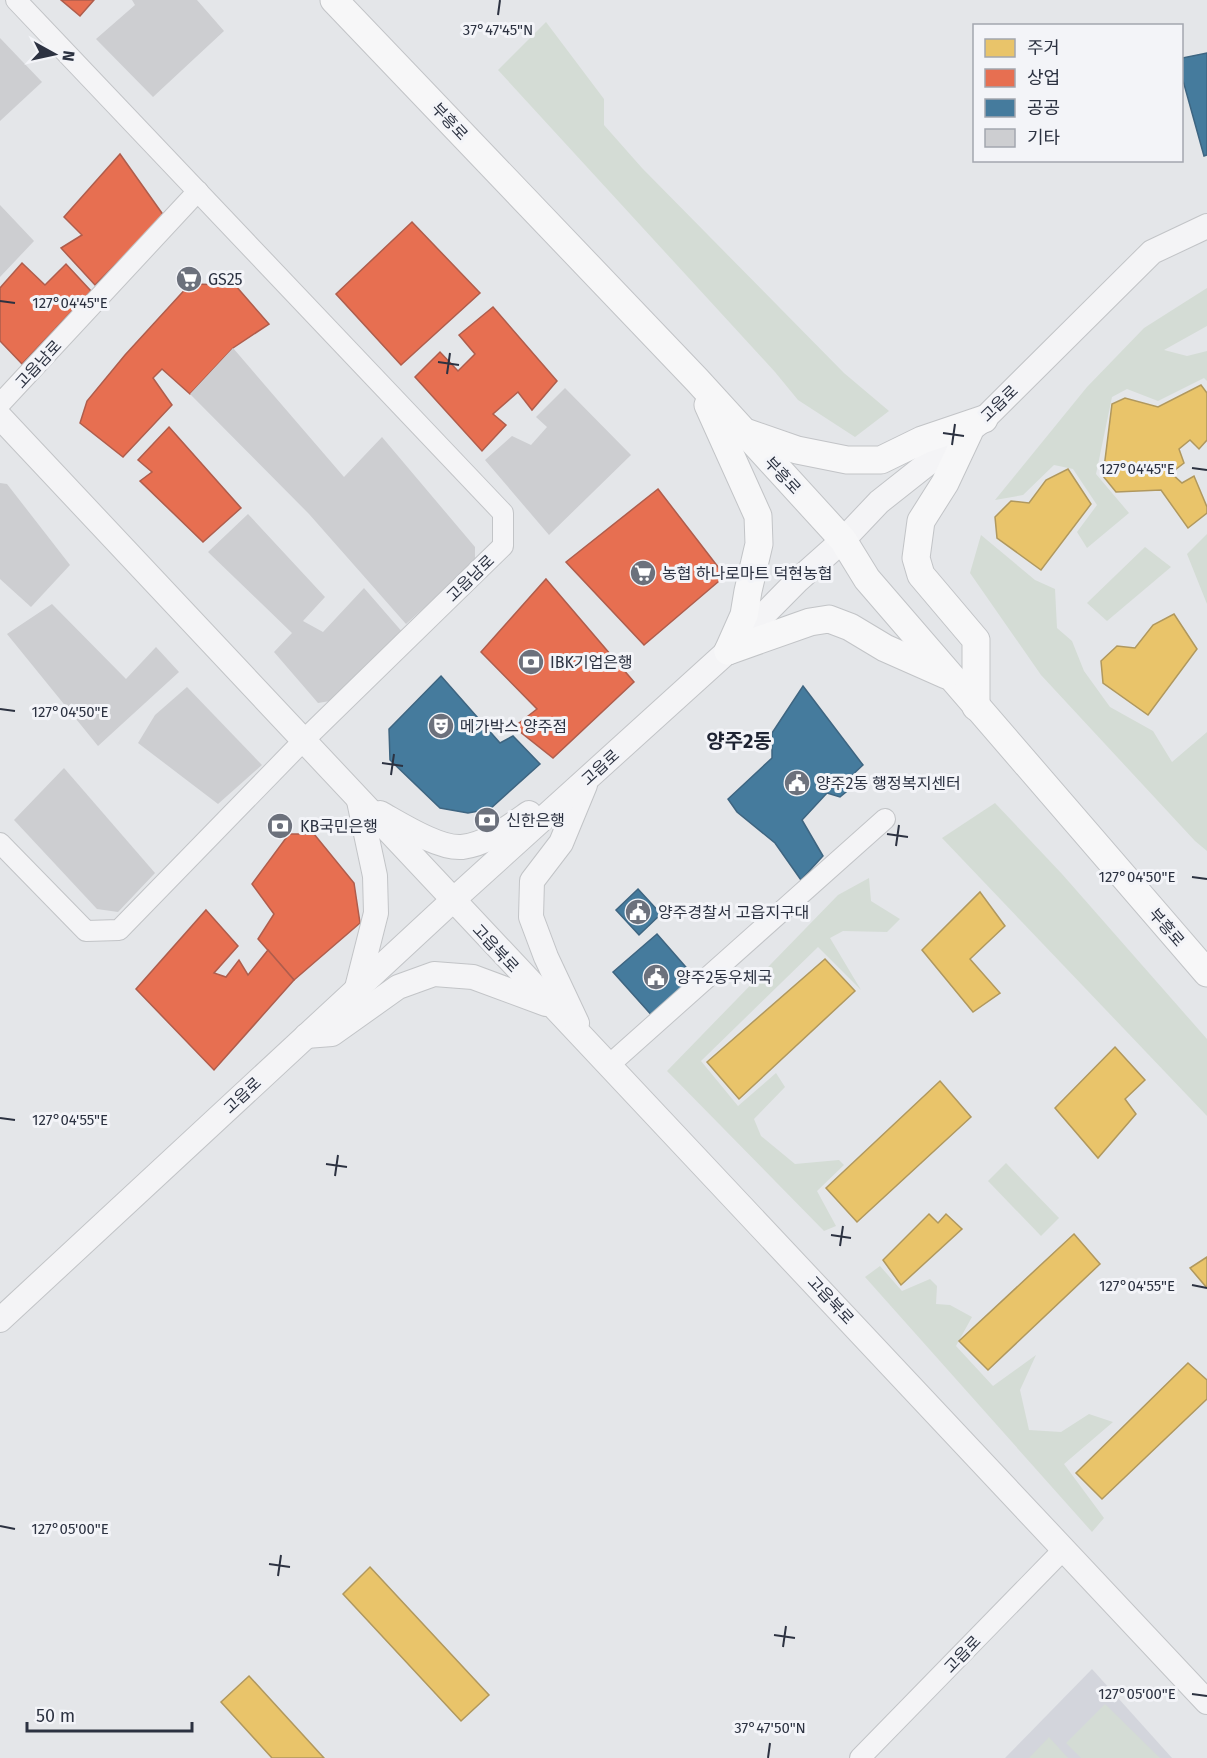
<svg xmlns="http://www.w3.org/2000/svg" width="1207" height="1758" font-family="'Fira Sans','Noto Sans KR',sans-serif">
  <rect width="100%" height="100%" fill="#e4e6e9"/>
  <!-- built -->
  <path fill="#d3d5dc" d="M1092,1669L1172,1758H1005Z"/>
  <!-- green -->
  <g fill="#d4dcd5">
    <path d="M546,22L604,99V125L642,168L844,373L889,411L855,437L798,400L775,372L498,70Z"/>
    <path d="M1207,288V326L1164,350L1187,356L1207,351V381L1204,378L1158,401L1127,389L1112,397L1096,474L1129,513L1087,548L1077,532L1097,505L1073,469L1054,465L1023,495L995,500L1087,387L1144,328Z"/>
    <path d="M1207,534V604L1187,554Z"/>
    <path d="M981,535L1035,580L1055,589L1057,628L1072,641L1084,671L1110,707L1153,731L1172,762L1207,732V851L1195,841L1041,675L970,573Z"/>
    <path d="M1145,547L1171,567L1107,621L1087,603Z"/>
    <path d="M995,803L1062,874L1207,1039V1116L942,838Z"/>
    <path d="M869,878L871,901L900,919L887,932L843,931L830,938L861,990L818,947L701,1061L738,1106L776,1073L785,1087L754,1119L761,1136L795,1164L839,1160L844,1165L817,1191L836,1226L824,1231L667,1071L838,895Z"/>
    <path d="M1006,1163L1059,1218L1041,1236L988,1181Z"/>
    <path d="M880,1266L902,1291L930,1279L937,1286L936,1304L950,1305L972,1317L956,1346L993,1386L1036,1355L1020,1390L1029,1430L1061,1432L1089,1414L1113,1422L1064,1464L1104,1518L1092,1532L865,1277Z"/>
    <path d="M1105,1704L1160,1758H1081L1066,1743Z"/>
    <path d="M1049,1737L1068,1758H1029Z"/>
  </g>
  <!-- homes -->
  <g fill="#e9c46a" stroke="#b0985e" stroke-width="1.5">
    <path d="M1201,385L1207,393V440L1199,449L1190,440L1179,449L1184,463L1171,473L1182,483L1194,476L1207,507V513L1188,528L1161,490L1116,492L1103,476L1112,404L1125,398L1158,407Z"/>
    <path d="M1068,469L1091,504L1041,570L997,538L995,517L1011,501L1029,503L1046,480Z"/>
    <path d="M1174,614L1197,649L1148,715L1103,683L1101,661L1117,646L1135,648L1153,625Z"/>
    <path d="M980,892L1005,926L970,959L1000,993L973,1012L922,950Z"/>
    <path d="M825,959L855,991L739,1099L707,1062Z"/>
    <path d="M1115,1047L1145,1080L1125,1099L1136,1114L1098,1158L1055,1108Z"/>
    <path d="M940,1081L971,1117L857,1222L826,1188Z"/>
    <path d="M929,1214L938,1223L946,1214L962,1229L901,1285L883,1260Z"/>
    <path d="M1074,1234L1100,1264L988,1370L959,1341Z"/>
    <path d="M1207,1257V1288L1190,1268Z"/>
    <path d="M1188,1363L1207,1380V1399L1102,1499L1076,1473Z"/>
    <path d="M370,1567L489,1695L461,1721L343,1594Z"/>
    <path d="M249,1676L324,1758H272L221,1702Z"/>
  </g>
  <!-- shops -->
  <g fill="#e76f51" stroke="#af5d4c" stroke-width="1.5">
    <path d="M61,0H94L80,16Z"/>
    <path d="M120,154L164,216L95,285L61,248L82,235L64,217Z"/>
    <path d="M412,222L480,293L401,365L336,294Z"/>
    <path d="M22,263L45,285L66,264L91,291L22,364L0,341V288Z"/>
    <path d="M190,284L235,285L269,324L233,348L190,394L162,369L153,378L172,405L123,457L80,423L87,401L125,355Z"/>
    <path d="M493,307L557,381L532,410L518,392L493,414L506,425L482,451L415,377L440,352L458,371L475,354L459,335Z"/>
    <path d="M169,427L241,508L203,542L140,481L152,472L138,460Z"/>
    <path d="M658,489L725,576L644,645L566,562Z"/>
    <path d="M546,579L634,682L553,758L514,727L537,709L481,652Z"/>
    <path d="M289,834H314L354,883L360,923L294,980L258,939L274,914L252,884Z"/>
    <path d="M206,910L238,946L214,973L226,977L239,960L248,975L268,950L294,980L214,1070L136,989Z"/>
  </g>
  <!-- public -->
  <g fill="#457b9d" stroke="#3e6581" stroke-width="1.5">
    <path d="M1207,53V155L1204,156L1182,77V58Z"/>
    <path d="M441,676L500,743L513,736L540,764L490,809L468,813L440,808L390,760L389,729Z"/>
    <path d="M803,686L863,765L847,780L852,787L840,797L827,793L802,820L823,856L801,880L775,843L737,812L728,799L772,758V733Z"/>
    <path d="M638,889L661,914L639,935L616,910Z"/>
    <path d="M657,934L698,981L655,1019L613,972Z"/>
  </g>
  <!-- building -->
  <g fill="#cdced1">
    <path d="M132,0H197L224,31L153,97L96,39L135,5Z"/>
    <path d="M0,38L42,82L0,121Z"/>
    <path d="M0,205L34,241L0,277Z"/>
    <path d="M233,348L344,477L382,437L475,547V562L406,624L309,514L190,394Z"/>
    <path d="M565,388L631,455L549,535L485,460L512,436L531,445L547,427L536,417Z"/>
    <path d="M0,483L7,484L70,565L31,607L0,579Z"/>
    <path d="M248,514L325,597L303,621L323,632L364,588L404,634L336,700L318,703L274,652L292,633L208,552Z"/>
    <path d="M52,604L126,679L156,647L179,672L98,746L7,634Z"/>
    <path d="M187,687L262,765L218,804L138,743L155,715Z"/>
    <path d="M64,768L155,873L118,912L97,909L14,820Z"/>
  </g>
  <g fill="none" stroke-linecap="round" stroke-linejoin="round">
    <!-- minor casing -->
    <g stroke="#c2c4c7" stroke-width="22">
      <g id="minor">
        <path d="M0,404L198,191"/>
        <path d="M0,843L86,931L119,930L303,741L503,546V513L16,0"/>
        <path d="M608,1066L885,819"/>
        <path d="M860,1758L1063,1550"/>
      </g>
    </g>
    <!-- tertiary casing -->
    <g stroke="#c2c4c7" stroke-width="26">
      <g id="tertiary">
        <path d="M0,417L1207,1702"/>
        <path d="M380,813C400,824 439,849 462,847C487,844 509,827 529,813"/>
        <path d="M357,988L376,913L375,876L359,801"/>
        <path d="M577,1023L546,957L531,917L532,881L561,843L585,785"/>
        <path d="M306,1036L332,1034L398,987L434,974L473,977L546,1004"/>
        <path d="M0,1320L452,901L728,651L797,581L843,540L879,502L984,419L1152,252L1207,226"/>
      </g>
    </g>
    <!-- secondary casing -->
    <g stroke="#c2c4c7" stroke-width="29">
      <g id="secondary">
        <path d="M334,0L697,380L843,540L867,579L1207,973"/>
        <path d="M708,405L758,516L759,544L748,591L744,615L728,651"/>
        <path d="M969,432L945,483L921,521L916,558L921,575L976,640V707"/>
        <path d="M748,433L797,450L847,460H881L922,440L984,419"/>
        <path d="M728,651L810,622L829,619L850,627L885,648L946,675"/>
      </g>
    </g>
    <!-- minor -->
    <use href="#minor" stroke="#f4f4f6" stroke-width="20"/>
    <!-- tertiary -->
    <use href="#tertiary" stroke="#f4f4f6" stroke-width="24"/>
    <!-- secondary -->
    <use href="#secondary" stroke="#f7f7f8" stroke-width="27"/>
  </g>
  <!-- ticks -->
  <path fill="none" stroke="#2c3241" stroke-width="2" d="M498,15L500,0M0,301L15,303M438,362L459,365M447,374L450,353M943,433L964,436M952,445L955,424M1192,468L1207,470M0,709L15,711M382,763L403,766M391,775L394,754M887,834L908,837M896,846L899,825M1192,877L1207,879M0,1118L15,1120M326,1164L347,1167M335,1176L338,1155M831,1235L851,1238M840,1246L843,1226M1192,1285L1207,1288M0,1526L15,1529M269,1564L290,1567M278,1576L281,1555M774,1635L795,1638M783,1647L786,1626M1192,1694L1207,1696M768,1758L770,1743"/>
  <!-- icons -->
  <defs>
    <g id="supermarket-disc" transform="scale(1.35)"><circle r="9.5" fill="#6c717c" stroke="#f3f4f8"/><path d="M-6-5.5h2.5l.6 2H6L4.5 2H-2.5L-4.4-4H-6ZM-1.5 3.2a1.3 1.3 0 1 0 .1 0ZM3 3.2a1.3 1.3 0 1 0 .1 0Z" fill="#fff"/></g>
    <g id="bank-disc" transform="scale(1.35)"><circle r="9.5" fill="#6c717c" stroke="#f3f4f8"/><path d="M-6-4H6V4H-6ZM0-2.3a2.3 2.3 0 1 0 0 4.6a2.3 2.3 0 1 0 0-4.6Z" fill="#fff"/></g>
    <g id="theatre-disc" transform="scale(1.35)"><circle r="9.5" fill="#6c717c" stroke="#f3f4f8"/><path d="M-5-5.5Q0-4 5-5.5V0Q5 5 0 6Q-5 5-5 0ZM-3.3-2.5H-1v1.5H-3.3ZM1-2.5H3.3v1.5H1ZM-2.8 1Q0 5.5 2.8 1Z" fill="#fff"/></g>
    <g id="civic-disc" transform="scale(1.35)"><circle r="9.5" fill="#6c717c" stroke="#f3f4f8"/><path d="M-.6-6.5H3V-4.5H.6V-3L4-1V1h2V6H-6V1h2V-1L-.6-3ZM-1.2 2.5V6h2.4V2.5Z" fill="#fff"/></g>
  </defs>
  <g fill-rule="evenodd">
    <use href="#supermarket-disc" x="189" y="279"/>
    <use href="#supermarket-disc" x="643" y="573"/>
    <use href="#bank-disc" x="531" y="662"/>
    <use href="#theatre-disc" x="441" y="726"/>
    <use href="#civic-disc" x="797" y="783"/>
    <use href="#bank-disc" x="487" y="820"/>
    <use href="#bank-disc" x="280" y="826"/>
    <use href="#civic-disc" x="638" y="912"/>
    <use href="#civic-disc" x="656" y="977"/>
  </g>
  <g text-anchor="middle" stroke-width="6" stroke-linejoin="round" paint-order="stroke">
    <!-- street labels -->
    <g font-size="16" fill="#2c3241" stroke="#f3f4f8">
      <text transform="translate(450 121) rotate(47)" y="6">부흥로</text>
      <text transform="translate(38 364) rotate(-47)" y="6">고읍남로</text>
      <text transform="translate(999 403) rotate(-44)" y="6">고읍로</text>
      <text transform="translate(783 475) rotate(47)" y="6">부흥로</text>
      <text transform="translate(470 578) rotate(-44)" y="6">고읍남로</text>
      <text transform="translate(600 767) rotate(-42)" y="6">고읍로</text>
      <text transform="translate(1167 927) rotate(49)" y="6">부흥로</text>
      <text transform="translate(496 948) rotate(47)" y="6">고읍북로</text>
      <text transform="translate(242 1095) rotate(-43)" y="6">고읍로</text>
      <text transform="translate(831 1300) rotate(47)" y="6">고읍북로</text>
      <text transform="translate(962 1654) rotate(-46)" y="6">고읍로</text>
    </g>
    <!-- poi labels -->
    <g font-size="16" fill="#2c3241" stroke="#f3f4f8" text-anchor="start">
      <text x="208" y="285">GS25</text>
      <text x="662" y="579">농협 하나로마트 덕현농협</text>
      <text x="550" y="668">IBK기업은행</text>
      <text x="460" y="732">메가박스 양주점</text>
      <text x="816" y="789">양주2동 행정복지센터</text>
      <text x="506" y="826">신한은행</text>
      <text x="300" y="832">KB국민은행</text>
      <text x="658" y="918">양주경찰서 고읍지구대</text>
      <text x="676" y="983">양주2동우체국</text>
    </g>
    <!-- quarter labels -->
    <g font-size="20" font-weight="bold" fill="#1e2332" stroke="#f3f4f8">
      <text x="739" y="748">양주2동</text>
    </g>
  </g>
  <g font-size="15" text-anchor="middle" fill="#2c3241" stroke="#f3f4f8" stroke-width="6" stroke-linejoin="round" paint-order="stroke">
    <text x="498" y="35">37°47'45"N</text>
    <text x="70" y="308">127°04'45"E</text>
    <text x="1137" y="474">127°04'45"E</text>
    <text x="70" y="717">127°04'50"E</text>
    <text x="1137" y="882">127°04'50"E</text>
    <text x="70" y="1125">127°04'55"E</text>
    <text x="1137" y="1291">127°04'55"E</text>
    <text x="70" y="1534">127°05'00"E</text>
    <text x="1137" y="1699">127°05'00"E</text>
    <text x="770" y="1733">37°47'50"N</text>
  </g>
  <!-- legend -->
  <rect x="973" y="24" width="210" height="138" fill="#f3f4f8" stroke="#a3a6af" stroke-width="1.5"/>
  <rect x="985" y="39" width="30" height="18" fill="#e9c46a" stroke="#a3a6af" stroke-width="1.5"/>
  <text x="1027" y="54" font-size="18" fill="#2c3241">주거</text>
  <rect x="985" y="69" width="30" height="18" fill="#e76f51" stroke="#a3a6af" stroke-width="1.5"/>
  <text x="1027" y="84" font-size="18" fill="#2c3241">상업</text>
  <rect x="985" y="99" width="30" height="18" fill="#457b9d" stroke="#a3a6af" stroke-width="1.5"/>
  <text x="1027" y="114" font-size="18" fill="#2c3241">공공</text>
  <rect x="985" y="129" width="30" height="18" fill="#cdced1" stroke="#a3a6af" stroke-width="1.5"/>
  <text x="1027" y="144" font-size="18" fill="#2c3241">기타</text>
  <!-- north arrow -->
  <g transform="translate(54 54) rotate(98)" stroke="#f3f4f8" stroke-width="4.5" paint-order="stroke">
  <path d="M0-4.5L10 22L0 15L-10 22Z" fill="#2c3241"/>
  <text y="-9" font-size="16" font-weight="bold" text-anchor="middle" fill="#2c3241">N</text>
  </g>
  <!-- scale -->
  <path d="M27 1722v9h165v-9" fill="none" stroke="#2c3241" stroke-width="3"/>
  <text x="36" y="1722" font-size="18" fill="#2c3241" stroke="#f3f4f8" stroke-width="4.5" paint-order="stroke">50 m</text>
</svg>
